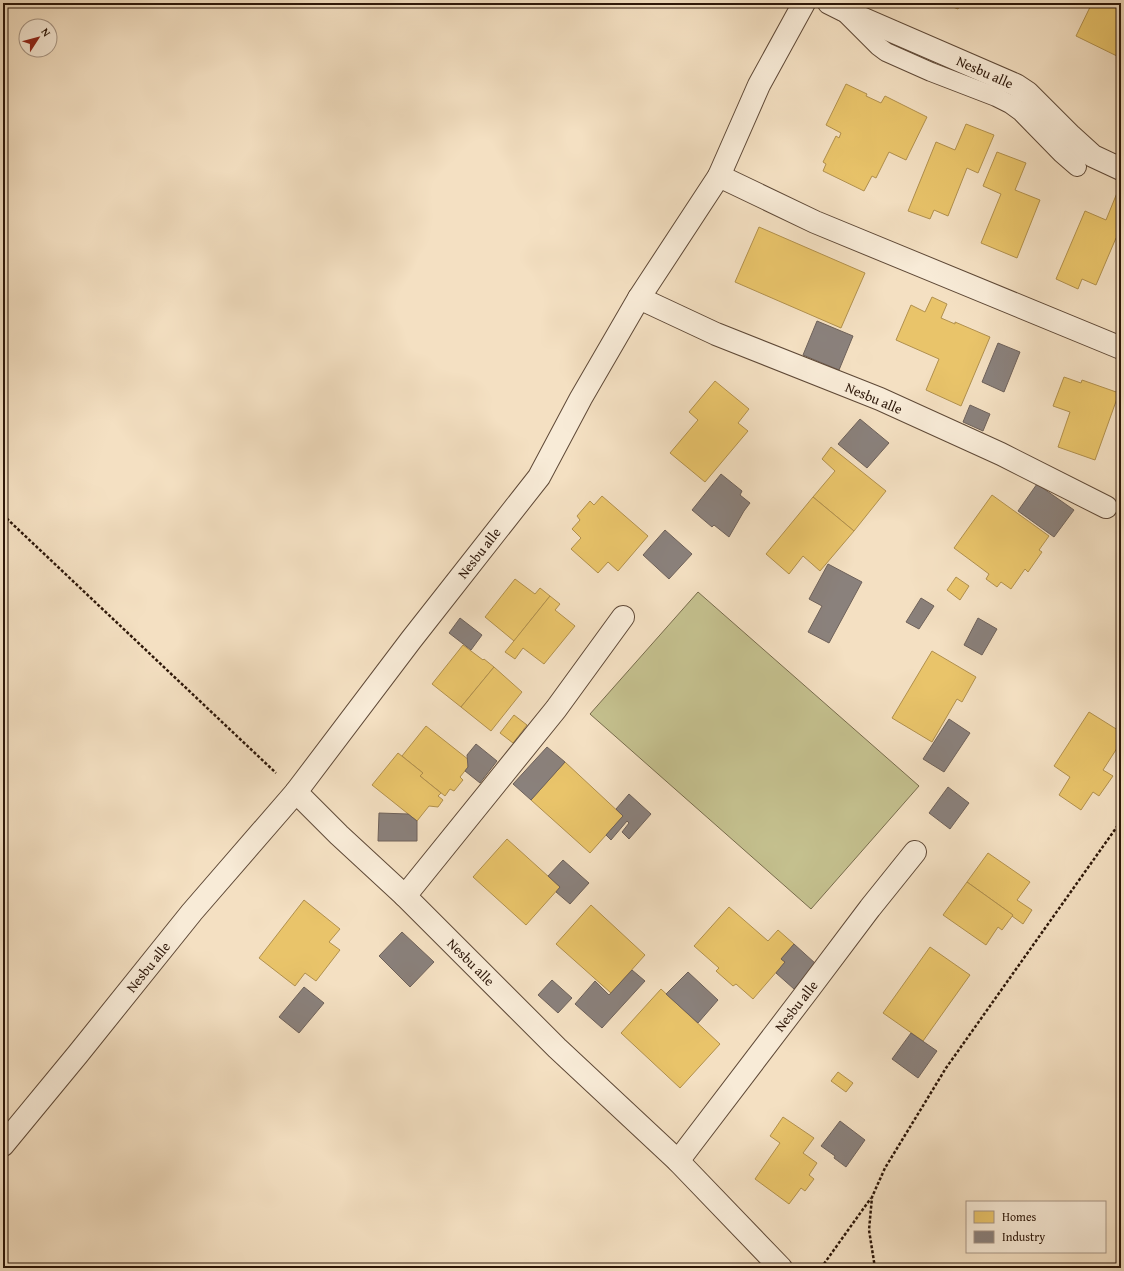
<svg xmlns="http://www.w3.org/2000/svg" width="1124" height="1271" font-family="'Gentium Book Plus',serif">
  <rect width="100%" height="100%" fill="#f4e0c2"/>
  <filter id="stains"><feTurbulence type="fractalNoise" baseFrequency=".005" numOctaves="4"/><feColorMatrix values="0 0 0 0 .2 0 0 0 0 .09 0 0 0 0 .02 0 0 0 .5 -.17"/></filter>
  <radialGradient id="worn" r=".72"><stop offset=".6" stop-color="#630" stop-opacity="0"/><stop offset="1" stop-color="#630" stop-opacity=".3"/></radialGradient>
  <!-- green -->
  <path fill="#c4c08e" stroke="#786c4c" d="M698,592L919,786L811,909L590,714Z"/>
  <!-- homes -->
  <g fill="#e9c46a" stroke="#b1904d">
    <path d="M943,3H961L958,9Z"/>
    <path d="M1092,3H1114L1121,6V58L1076,36Z"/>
    <path d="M846,84L867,94L866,96L881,103L885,96L927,117L906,160L889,152L876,178L872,176L864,191L823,171L826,164L823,162L836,136L839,138L841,133L826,125Z"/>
    <path d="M966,124L994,135L978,173L967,168L948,216L934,210L930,219L908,211L936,142L955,150Z"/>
    <path d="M997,152L1026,163L1015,190L1040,200L1017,258L981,243L1001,194L983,186Z"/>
    <path d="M1117,193L1121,195V240L1116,238L1096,285L1082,279L1078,289L1056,279L1085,211L1106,220Z"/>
    <path d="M759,227L865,273L841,328L735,282Z"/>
    <path d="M932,297L947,304L941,318L955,324V322L990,337L961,406L926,390L939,359L896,340L911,305L925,312Z"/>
    <path d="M1064,377L1081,383L1082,380L1119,393L1095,460L1058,447L1070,412L1053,406Z"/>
    <path d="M715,381L749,409L738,423L748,431L705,482L670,453L698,420L689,412Z"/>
    <path d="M831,447L886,491L854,531L813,497L835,471L822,459Z"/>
    <path d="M992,495L1049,536L1039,550L1042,552L1028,572L1025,569L1011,589L1001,582L997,587L986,579L989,574L954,548Z"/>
    <path d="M602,496L648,536L618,571L608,562L598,573L571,549L581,538L572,529L580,520L577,516L590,501L594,505Z"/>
    <path d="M813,497L854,531L820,571L803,556L789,574L766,554Z"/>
    <path d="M956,577L969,586L960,600L947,590Z"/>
    <path d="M515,579L535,594L540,588L550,596L514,641L485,617Z"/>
    <path d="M550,596L560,604L555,610L575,626L544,664L523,648L515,659L505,652Z"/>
    <path d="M463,645L483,660L484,659L494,667L461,707L432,684Z"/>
    <path d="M932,651L976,677L962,702L957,699L932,742L892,718Z"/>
    <path d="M494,667L522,692L491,731L461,707Z"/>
    <path d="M1089,712L1121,732V742L1103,770L1113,776L1099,796L1093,792L1081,810L1059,795L1070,777L1054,766Z"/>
    <path d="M514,715L527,725L513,743L500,733Z"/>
    <path d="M426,726L469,760L468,767L460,777L463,780L454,791L450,789L445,796L420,776L423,773L402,756Z"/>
    <path d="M398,753L423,773L420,776L441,793L438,796L443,800L438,807L429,806L417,821L372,785Z"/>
    <path d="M565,762L623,816L590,853L531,800Z"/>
    <path d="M507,839L560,887L526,925L473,877Z"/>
    <path d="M988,853L1030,882L1017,900L1032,910L1023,924L1012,916L1013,915L967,882Z"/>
    <path d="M967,882L1013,915L1002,930L998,927L986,945L943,915Z"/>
    <path d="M304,900L340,929L329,942L340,950L316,981L305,973L295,986L259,958Z"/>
    <path d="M591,905L645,955L611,993L556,944Z"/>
    <path d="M729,907L768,941L778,930L794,944L781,959L785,962L753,999L736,984L733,986L716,971L719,968L694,946Z"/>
    <path d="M930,947L970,975L923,1041L883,1013Z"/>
    <path d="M661,989L720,1044L680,1088L621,1033Z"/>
    <path d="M838,1072L853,1083L846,1092L831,1081Z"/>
    <path d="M783,1117L814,1138L803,1153L817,1163L809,1175L814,1179L805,1191L801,1188L789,1204L755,1179L780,1143L770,1136Z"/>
  </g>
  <!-- industry -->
  <g fill="#8a817c" stroke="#6e615a">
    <path d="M817,321L853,336L839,370L803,355Z"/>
    <path d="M998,343L1020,352L1004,392L982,382Z"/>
    <path d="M970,405L990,414L983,431L963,422Z"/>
    <path d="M860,419L889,443L867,468L838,444Z"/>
    <path d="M721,474L742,491L740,495L750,503L744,511L729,537L714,525L712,527L692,510Z"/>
    <path d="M1037,484L1074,510L1054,537L1018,511Z"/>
    <path d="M665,530L692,554L669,579L643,555Z"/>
    <path d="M828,564L862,582L829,643L808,632L822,606L809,599Z"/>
    <path d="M921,598L934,606L919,629L906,622Z"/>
    <path d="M460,618L482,635L471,650L449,633Z"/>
    <path d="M978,618L997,629L982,655L964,645Z"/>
    <path d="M949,719L970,733L944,772L923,759Z"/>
    <path d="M476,744L497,761L480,783L465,771L468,767L467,755Z"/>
    <path d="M547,747L565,762L531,800L513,784Z"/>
    <path d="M948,787L969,803L950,829L929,813Z"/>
    <path d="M629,794L651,814L629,839L622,832L629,823L627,821L611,840L606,835L623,816L616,809Z"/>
    <path d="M379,813L408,814L417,821V841H378Z"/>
    <path d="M563,860L589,883L570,904L556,892L560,887L548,876Z"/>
    <path d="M402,932L434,962L410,987L379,956Z"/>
    <path d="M794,944L816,964L794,989L776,973L785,962L781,959Z"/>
    <path d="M632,970L645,981L602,1028L575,1004L595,981L609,995Z"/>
    <path d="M688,972L718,1000L698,1023L666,994Z"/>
    <path d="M552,980L572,998L558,1013L538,995Z"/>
    <path d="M304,987L324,1003L299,1033L279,1017Z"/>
    <path d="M911,1033L937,1051L918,1078L892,1059Z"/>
    <path d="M840,1121L865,1140L846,1167L834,1158L835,1156L821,1146Z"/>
  </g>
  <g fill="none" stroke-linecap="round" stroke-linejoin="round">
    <!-- lane casing -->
    <g stroke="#5f4937" stroke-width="20">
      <path id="lane" d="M846,14L878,46L886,52L931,72L996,97L1010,104L1021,112L1062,154L1077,167"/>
    </g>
    <!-- street casing -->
    <g stroke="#5f4937" stroke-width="24">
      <g id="street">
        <path d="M804,3L759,85L719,176L639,298L581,398L539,477L411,640L296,792L339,835L405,896L557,1048L678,1161L809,989L870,908L915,852"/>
        <path d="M829,3L843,10L1016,85L1028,93L1071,136L1093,156L1121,169"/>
        <path d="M719,176L815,222L1121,348"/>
        <path d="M639,298L716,334L880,399L1001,454L1106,507"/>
        <path d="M405,896L556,709L623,617"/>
        <path d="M3,1145L78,1054L192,912L296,792"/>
        <path d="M678,1161L781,1268"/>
      </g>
    </g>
    <!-- path -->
    <g stroke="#2d1709" stroke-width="2.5" stroke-dasharray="3 2" stroke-linecap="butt">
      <path d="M3,515L276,773"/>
      <path d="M821,1268L871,1198"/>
      <path d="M875,1268L869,1230L872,1197L885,1168L946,1068L1121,821"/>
    </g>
    <!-- lane -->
    <use href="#lane" stroke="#f8ebd7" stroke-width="18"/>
    <!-- street -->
    <use href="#street" stroke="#f8ebd7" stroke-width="22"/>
  </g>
  <g text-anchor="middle" stroke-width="4" stroke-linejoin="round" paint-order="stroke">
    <!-- street labels -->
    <g font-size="14" fill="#2d1709" stroke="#f8ebd7">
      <text transform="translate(985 72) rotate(24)" y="5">Nesbu alle</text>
      <text transform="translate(874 398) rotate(23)" y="5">Nesbu alle</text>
      <text transform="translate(479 553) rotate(-52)" y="5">Nesbu alle</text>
      <text transform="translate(471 962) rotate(45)" y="5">Nesbu alle</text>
      <text transform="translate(148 967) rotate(-51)" y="5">Nesbu alle</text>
      <text transform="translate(796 1006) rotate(-52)" y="5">Nesbu alle</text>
    </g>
  </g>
  <!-- margin -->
  <rect width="1124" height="1271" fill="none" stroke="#f4e0c2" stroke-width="16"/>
  <rect x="4" y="4" width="1116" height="1263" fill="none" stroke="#2d1709" stroke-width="2"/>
  <rect x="8" y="8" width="1108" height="1255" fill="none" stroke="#2d1709"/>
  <!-- legend -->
  <rect x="966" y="1201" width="140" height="52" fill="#f8ebd7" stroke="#a79685"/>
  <rect x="974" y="1211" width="20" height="12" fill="#e9c46a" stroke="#a79685"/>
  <text x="1002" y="1221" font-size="12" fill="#2d1709">Homes</text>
  <rect x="974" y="1231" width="20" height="12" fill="#8a817c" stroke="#a79685"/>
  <text x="1002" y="1241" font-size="12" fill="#2d1709">Industry</text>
  <!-- north arrow -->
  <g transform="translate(38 38) rotate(54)"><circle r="19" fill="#f8ebd7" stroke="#a79685"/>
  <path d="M0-3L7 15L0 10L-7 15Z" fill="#8f2418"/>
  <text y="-6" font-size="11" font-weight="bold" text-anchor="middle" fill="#2d1709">N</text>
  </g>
  <rect width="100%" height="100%" filter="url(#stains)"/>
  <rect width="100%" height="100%" fill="url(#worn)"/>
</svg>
